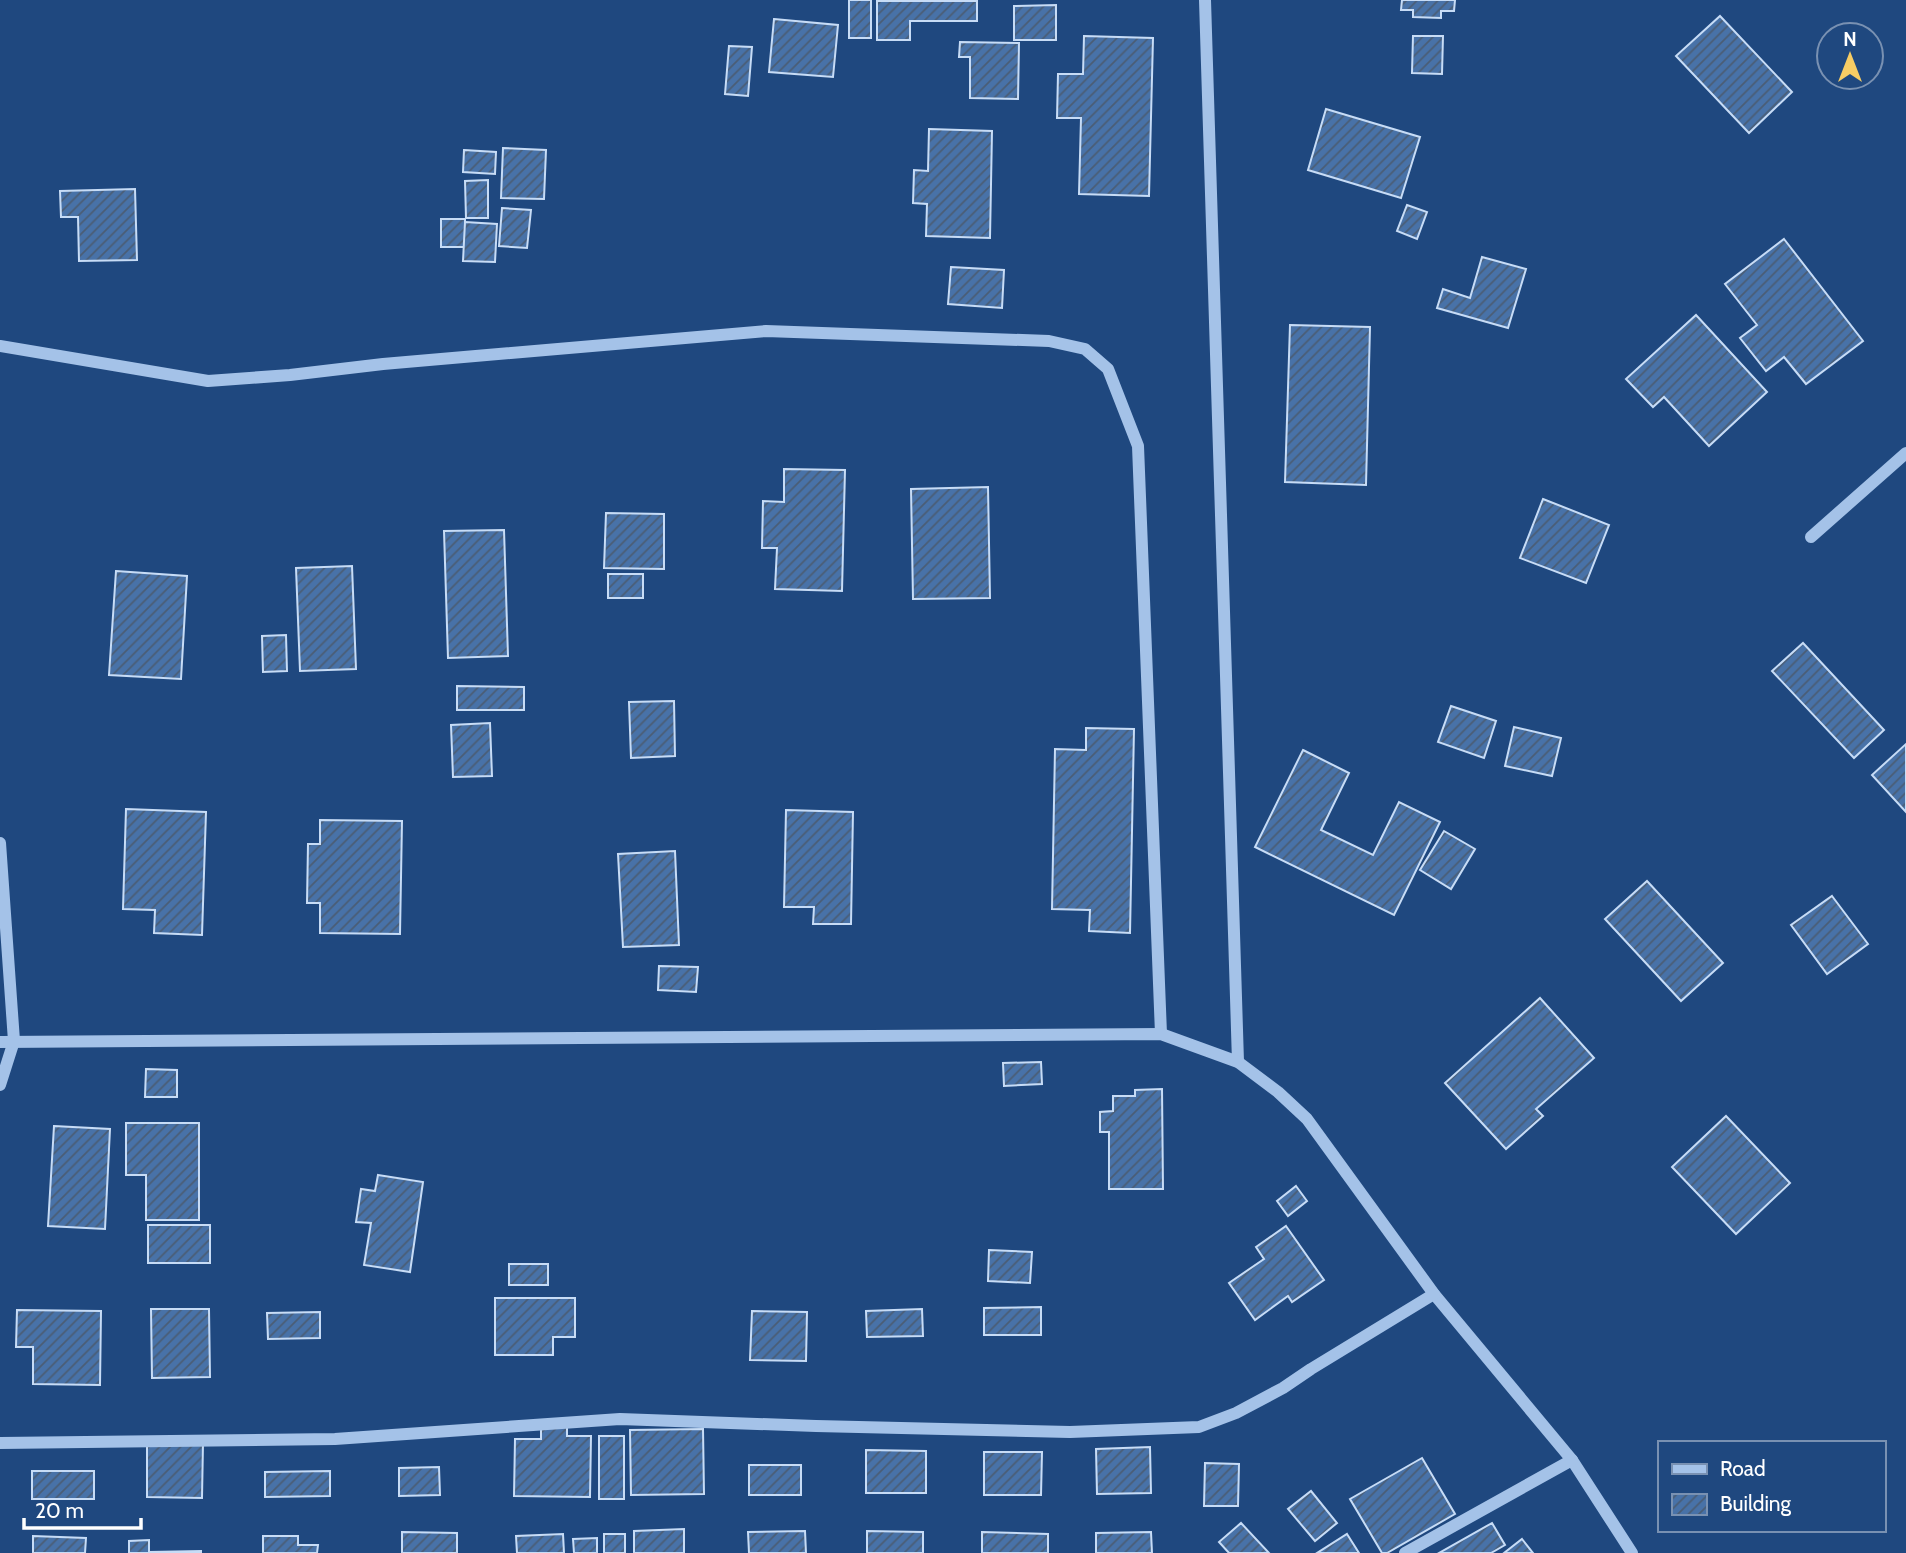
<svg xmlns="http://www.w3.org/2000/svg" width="1906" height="1553" font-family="Cabin,sans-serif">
  <defs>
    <pattern id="building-hatch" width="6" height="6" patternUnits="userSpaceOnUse" patternTransform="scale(1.75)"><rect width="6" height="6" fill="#4872a8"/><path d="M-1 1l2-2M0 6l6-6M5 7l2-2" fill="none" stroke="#4a5d75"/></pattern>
  </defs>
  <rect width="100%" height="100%" fill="#1f487f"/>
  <!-- building -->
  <g fill="url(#building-hatch)" stroke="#c7dcf6" stroke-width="2">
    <rect x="849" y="0" width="22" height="38"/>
    <path d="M1402,0H1455L1454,11H1441V18L1413,17V10H1401Z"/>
    <path d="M877,1H977V21H910V40H877Z"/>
    <path d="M1056,5V40H1014V6Z"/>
    <path d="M1720,16L1792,92L1749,133L1676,56Z"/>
    <path d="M774,19L838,25L833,77L769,72Z"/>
    <path d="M1084,36L1153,38L1149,196L1079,194L1081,118H1057L1058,74H1083Z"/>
    <path d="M1413,36H1443L1442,74L1412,73Z"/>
    <path d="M960,42L1019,43L1018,99L970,98V57H959Z"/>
    <path d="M729,46L752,47L748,96L725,94Z"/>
    <path d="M1326,109L1420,137L1401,198L1308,170Z"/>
    <path d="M929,129L992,131L990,238L926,236L927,204L913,203L914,170L928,171Z"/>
    <path d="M503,148L546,150L544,199L501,198Z"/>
    <path d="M464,150L496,152L495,174L463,172Z"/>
    <path d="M488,180V218H466L465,181Z"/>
    <path d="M135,189L137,260L79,261L78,217H61L60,191Z"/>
    <path d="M1407,205L1427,212L1417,239L1397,231Z"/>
    <path d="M502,208L531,210L527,248L499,246Z"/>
    <rect x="441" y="219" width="24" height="28"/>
    <path d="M465,222L497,224L495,262L463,261Z"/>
    <path d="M1784,239L1863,341L1806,384L1784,357L1766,371L1740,338L1757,325L1725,284Z"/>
    <path d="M1482,257L1526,269L1508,328L1437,308L1443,289L1470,298Z"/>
    <path d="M951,267L1004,270L1002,308L948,304Z"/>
    <path d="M1696,315L1767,392L1709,446L1664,397L1653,407L1626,379Z"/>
    <path d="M1290,325L1370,327L1366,485L1285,482Z"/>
    <path d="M784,469L845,470L842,591L775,589L777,548H762L763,501L784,502Z"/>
    <path d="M988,487L990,598L913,599L911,489Z"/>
    <path d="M1543,499L1609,525L1586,583L1520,558Z"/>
    <path d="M606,513L664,514V569L604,568Z"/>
    <path d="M504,530L508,656L448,658L444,531Z"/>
    <path d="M352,566L356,669L300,671L296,568Z"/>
    <path d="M116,571L187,576L181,679L109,675Z"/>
    <rect x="608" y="574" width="35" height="24"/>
    <path d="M286,635L287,671L263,672L262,636Z"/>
    <path d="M1803,643L1884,730L1854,758L1772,671Z"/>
    <path d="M457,686L524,687V710H457Z"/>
    <path d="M674,701L675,756L631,758L629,702Z"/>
    <path d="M1451,706L1496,721L1484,758L1438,742Z"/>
    <path d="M490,723L492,776L453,777L451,725Z"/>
    <path d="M1514,727L1561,738L1552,776L1505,766Z"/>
    <path d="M1086,728L1134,729L1130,933L1089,931L1090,910L1052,909L1055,749L1086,750Z"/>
    <path d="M1906,744V812L1872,775Z"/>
    <path d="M1303,750L1349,773L1321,830L1373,855L1399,802L1440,822L1394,915L1255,847Z"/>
    <path d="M126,809L206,812L202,935L154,933L155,910L123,909Z"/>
    <path d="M786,810L853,812L851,924H813L814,907H784Z"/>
    <path d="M320,820L402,821L400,934L320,933V903H307L308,844H320Z"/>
    <path d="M1444,831L1475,849L1451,889L1420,870Z"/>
    <path d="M675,851L679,945L623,947L618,854Z"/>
    <path d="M1647,881L1723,963L1681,1001L1605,919Z"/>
    <path d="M1832,896L1868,944L1827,974L1791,925Z"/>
    <path d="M659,966L698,967L696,992L658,990Z"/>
    <path d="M1540,998L1594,1058L1536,1109L1543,1116L1506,1149L1445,1083Z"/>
    <path d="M1041,1062L1042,1084L1004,1086L1003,1063Z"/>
    <path d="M146,1069L177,1070V1097H145Z"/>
    <path d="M1162,1089L1163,1189H1109V1132H1100V1112L1113,1111V1096H1135V1090Z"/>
    <path d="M1726,1116L1790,1183L1736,1234L1672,1167Z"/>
    <path d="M126,1123H199V1220H146V1175H126Z"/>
    <path d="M54,1126L110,1129L105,1229L48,1226Z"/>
    <path d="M378,1175L423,1182L410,1272L364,1265L371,1223L356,1222L361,1189L375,1191Z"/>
    <path d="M1296,1186L1307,1201L1288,1216L1277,1201Z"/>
    <rect x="148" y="1225" width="62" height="38"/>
    <path d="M1286,1226L1324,1280L1292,1302L1288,1296L1255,1320L1229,1283L1264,1259L1256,1247Z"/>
    <path d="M989,1250L1032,1252L1030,1283L988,1281Z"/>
    <rect x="509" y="1264" width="39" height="21"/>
    <path d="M495,1298H575V1337H553V1355H495Z"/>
    <path d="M1041,1307V1335H984V1308Z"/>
    <path d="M151,1309H209L210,1377L152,1378Z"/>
    <path d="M922,1309L923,1336L867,1337L866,1311Z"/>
    <path d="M17,1310L101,1311L100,1385L33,1384V1347H16Z"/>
    <path d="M752,1311L807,1312L806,1361L750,1360Z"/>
    <path d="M320,1312V1338L268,1339L267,1313Z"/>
    <path d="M541,1426L567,1427V1436H591L590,1497L514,1496L515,1439H541Z"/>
    <path d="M703,1429L704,1494L631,1495L630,1430Z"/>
    <rect x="599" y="1436" width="25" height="63"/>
    <path d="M147,1442L203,1443L202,1498L147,1497Z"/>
    <path d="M1150,1447L1151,1493L1097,1494L1096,1449Z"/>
    <path d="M866,1450L926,1451V1493H866Z"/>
    <path d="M984,1452H1042L1041,1495H984Z"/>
    <path d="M1422,1458L1455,1514L1387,1553H1382L1350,1499Z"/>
    <path d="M1205,1463L1239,1464L1238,1506H1204Z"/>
    <rect x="749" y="1465" width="52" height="30"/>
    <path d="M439,1467L440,1495L399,1496V1468Z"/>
    <rect x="32" y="1471" width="62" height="28"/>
    <path d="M330,1471V1496L265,1497V1472Z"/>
    <path d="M1311,1491L1337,1523L1315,1541L1288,1509Z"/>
    <path d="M1241,1523L1269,1553H1229L1219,1542Z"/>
    <path d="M1492,1523L1505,1545L1491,1553H1439Z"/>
    <path d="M684,1529V1553H634V1531Z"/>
    <path d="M805,1531L806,1553H749L748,1532Z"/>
    <path d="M867,1531L923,1532V1553H867Z"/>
    <path d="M402,1532L457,1533V1553H402Z"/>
    <path d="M982,1532L1048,1534V1553H982Z"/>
    <path d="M1151,1532L1152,1553H1096V1533Z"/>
    <path d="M563,1534L564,1553H517L516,1536Z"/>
    <rect x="604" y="1534" width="21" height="19"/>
    <path d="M1347,1534L1359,1553H1317Z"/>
    <path d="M33,1536L86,1538L85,1553H33Z"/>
    <path d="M263,1536H298V1545H318L317,1553H263Z"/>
    <path d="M597,1538V1553H574L573,1539Z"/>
    <path d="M1522,1539L1533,1553H1504Z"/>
    <path d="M149,1540V1552L201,1551V1553H129V1541Z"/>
  </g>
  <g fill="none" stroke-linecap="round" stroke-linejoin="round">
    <!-- minor -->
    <g stroke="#a4c2e8" stroke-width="12">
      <path d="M1205,0L1238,1062"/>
      <path d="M0,346L208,381L290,375L383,364L766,331L1049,341L1085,349L1108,369L1138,446L1161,1034"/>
      <path d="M1811,537L1906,453"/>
      <path d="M0,843L14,1041L0,1085"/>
      <path d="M0,1042L1161,1034L1238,1062L1278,1092L1307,1119L1434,1294L1572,1460L1632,1553"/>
      <path d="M0,1443L335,1439L620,1419L816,1426L1070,1432L1199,1427L1236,1413L1283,1388L1311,1369L1434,1294"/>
      <path d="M1405,1553L1572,1460"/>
    </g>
  </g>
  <!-- legend -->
  <rect x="1658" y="1441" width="228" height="91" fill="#1f487f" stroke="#7991b2" stroke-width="2"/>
  <rect x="1672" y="1464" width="35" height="10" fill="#a4c2e8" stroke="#7991b2" stroke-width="2"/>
  <text x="1720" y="1476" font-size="21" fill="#ffffff">Road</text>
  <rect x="1672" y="1494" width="35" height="21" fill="url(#building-hatch)" stroke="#7991b2" stroke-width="2"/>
  <text x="1720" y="1511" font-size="21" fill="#ffffff">Building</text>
  <!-- north arrow -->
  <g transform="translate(1850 56)"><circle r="33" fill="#1f487f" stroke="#7991b2" stroke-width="2"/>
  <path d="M0-5L12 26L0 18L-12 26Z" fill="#f6cc64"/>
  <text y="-10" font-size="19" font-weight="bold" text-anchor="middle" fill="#ffffff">N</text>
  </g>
  <!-- scale -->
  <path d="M24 1518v10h117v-10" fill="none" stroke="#ffffff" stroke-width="3.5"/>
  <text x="35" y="1518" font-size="21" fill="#ffffff" stroke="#1f487f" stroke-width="5" paint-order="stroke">20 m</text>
</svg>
